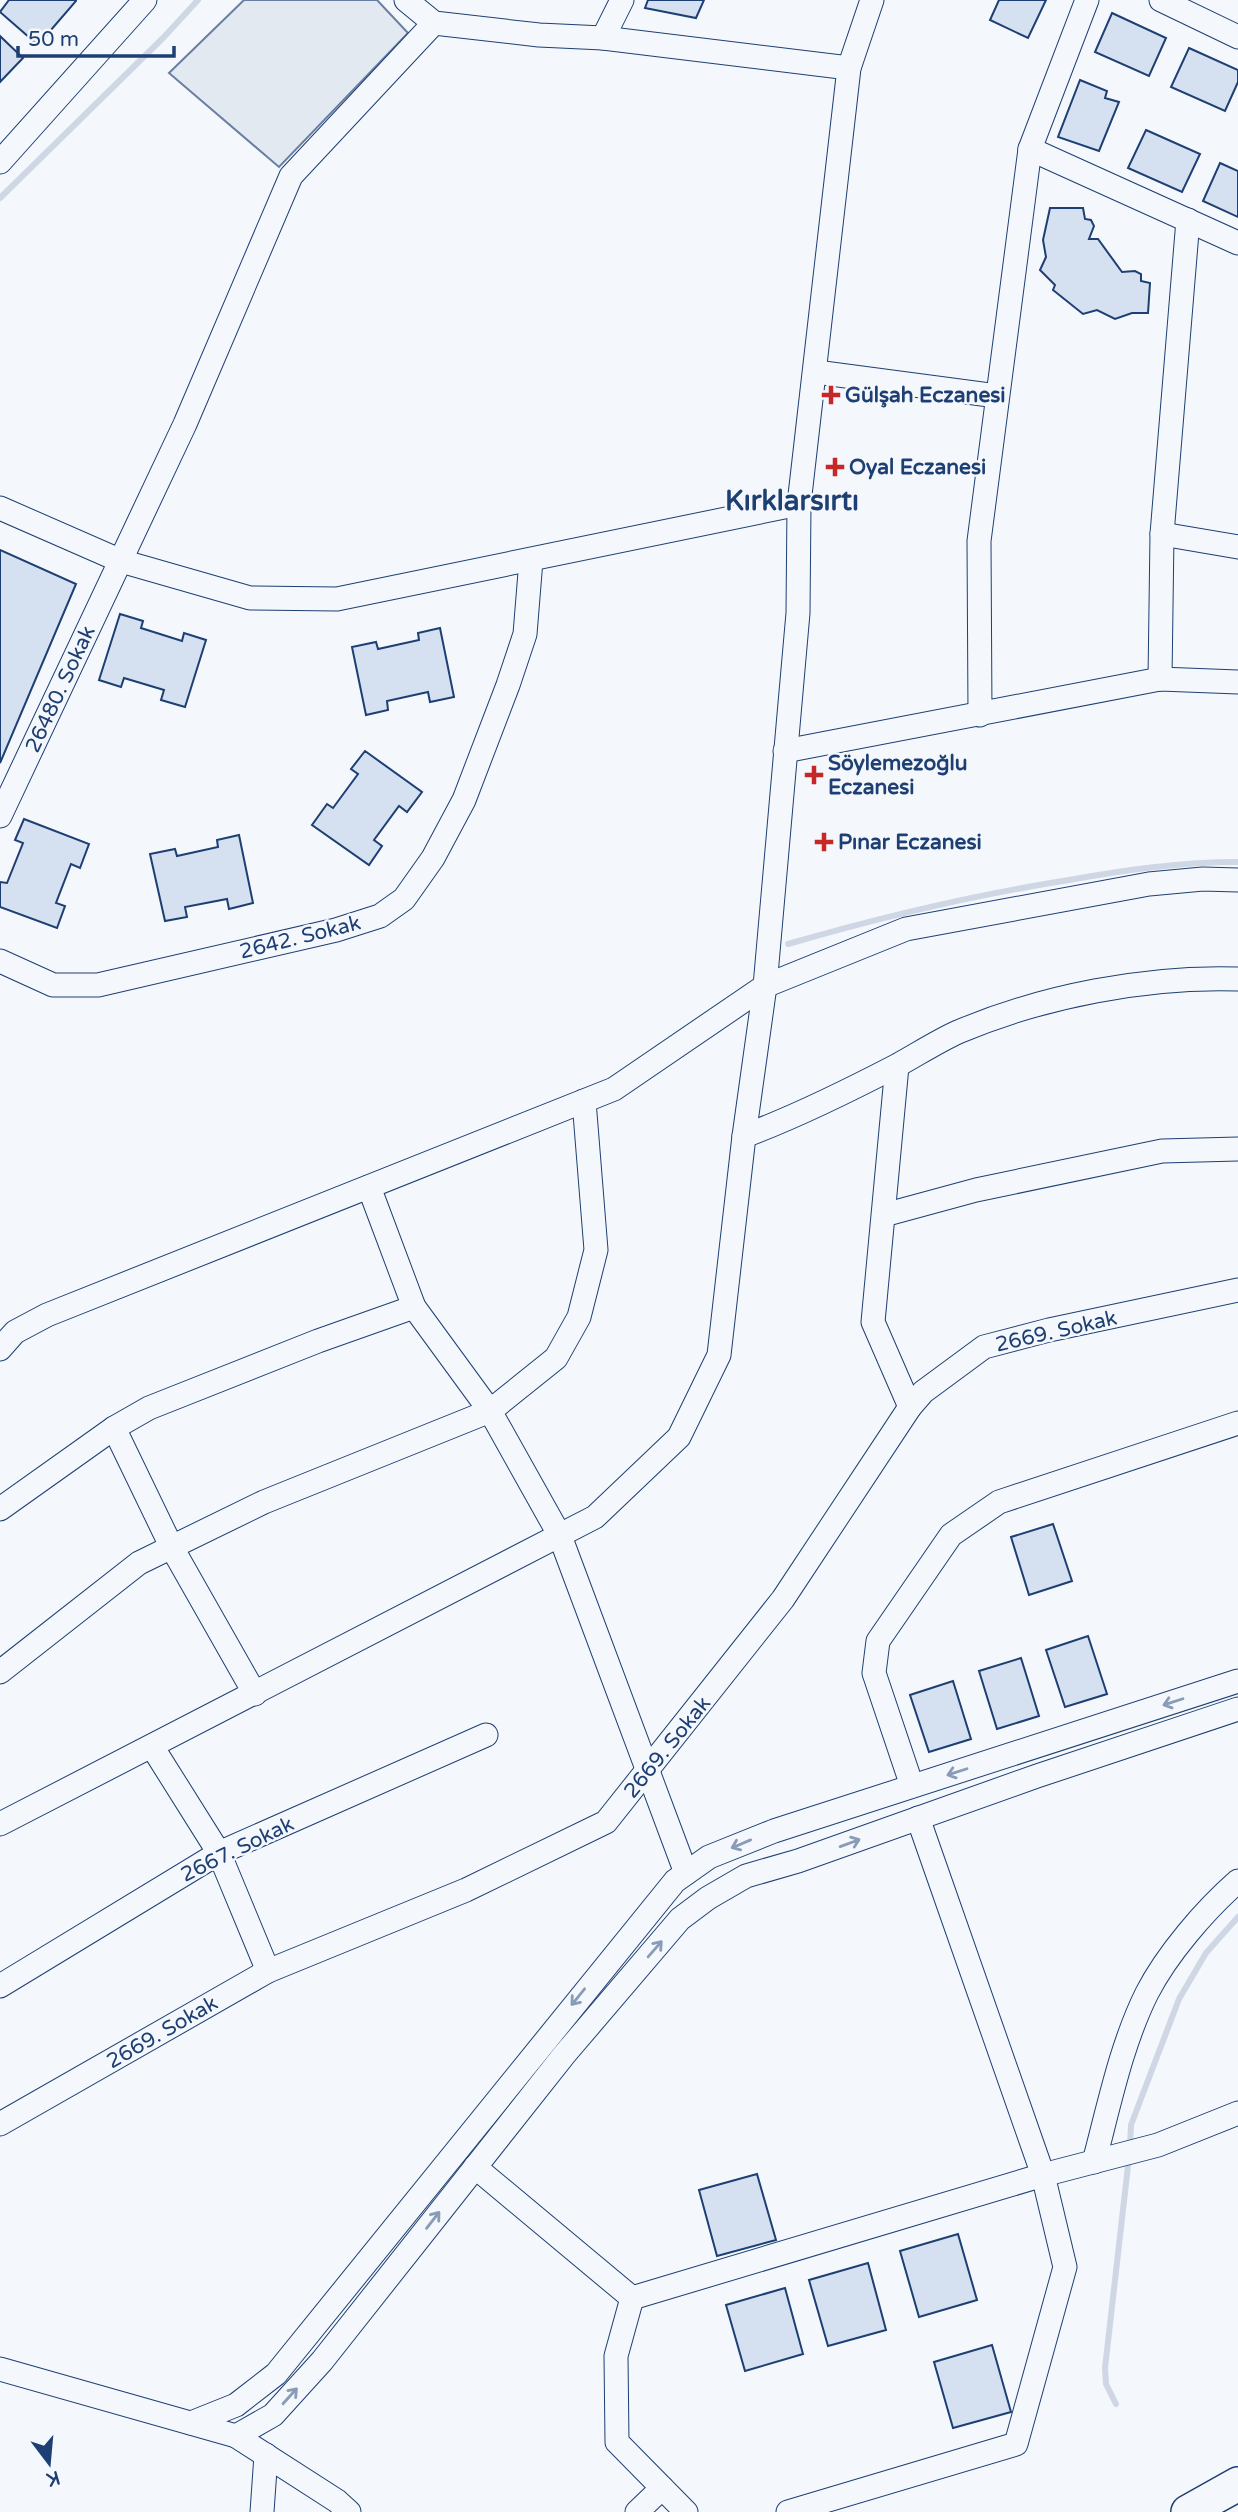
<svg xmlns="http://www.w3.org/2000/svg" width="1238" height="2512" font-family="'Varela Round',sans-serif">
  <rect width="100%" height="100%" fill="#f4f7fb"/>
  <!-- green -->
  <path fill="#e3e9f0" stroke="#687fa3" stroke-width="2" d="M244,0H377L408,33L279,167L169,73Z"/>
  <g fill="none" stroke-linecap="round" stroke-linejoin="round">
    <!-- stream -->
    <g stroke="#cfd7e4" stroke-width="6">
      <path d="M0,198L164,37L198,0"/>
      <path d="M788,944C881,917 973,895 1069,880C1125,870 1180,862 1238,862"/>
      <path d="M1130,2146L1131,2125L1179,1999L1206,1953L1238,1917"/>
      <path d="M1116,2404L1106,2384L1105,2368L1129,2157"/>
    </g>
  </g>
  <!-- building -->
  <g fill="#d5e0f0" stroke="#1d3f73" stroke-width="2">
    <path d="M9,0H76V1L38,45L0,12Z"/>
    <path d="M648,0H704L696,18L645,8Z"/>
    <path d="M999,0H1046L1028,38L990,20Z"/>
    <path d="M1112,13L1166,38L1149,76L1095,52Z"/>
    <path d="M0,36L23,58L0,82Z"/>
    <path d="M1189,48L1238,70V82L1225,111L1171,87Z"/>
    <path d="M1080,80L1107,91L1105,98L1119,102L1099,151L1058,137Z"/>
    <path d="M1146,130L1200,154L1182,192L1128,168Z"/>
    <path d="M1220,163L1238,171V217L1203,201Z"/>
    <path d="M1050,208H1083L1085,219L1091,220L1094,226L1089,239H1098L1122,272L1135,271L1141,274V281L1150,283L1148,313H1132L1115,319L1097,310L1083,314L1053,290L1055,285L1040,270L1046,257L1043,240Z"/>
    <path d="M0,550L76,584L0,763Z"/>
    <path d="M120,614L143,621L141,628L182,641L184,633L206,640L185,707L161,700L164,690L124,678L121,687L99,680Z"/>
    <path d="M440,628L454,697L430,702L428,692L387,701L388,710L366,715L352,647L376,642L378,649L419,640L418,633Z"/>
    <path d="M365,751L422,792L407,812L399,806L374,840L382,846L369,865L312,825L327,804L333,808L358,774L351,769Z"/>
    <path d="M24,819L89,844L80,868L71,864L56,903L65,906L57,928L0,907V882L7,883L23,843L15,840Z"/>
    <path d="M239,835L253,903L229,909L227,899L185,907L187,917L165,921L150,854L175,849L177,856L218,847L217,840Z"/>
    <path d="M1053,1524L1072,1581L1029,1595L1011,1537Z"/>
    <path d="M1088,1636L1107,1694L1065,1707L1046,1650Z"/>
    <path d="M1021,1658L1039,1716L997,1729L979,1671Z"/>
    <path d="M953,1681L971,1739L929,1752L910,1695Z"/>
    <path d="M757,2174L776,2240L717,2256L699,2190Z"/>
    <path d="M958,2234L977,2300L919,2317L900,2251Z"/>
    <path d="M868,2263L886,2330L828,2346L809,2280Z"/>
    <path d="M785,2288L803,2354L745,2371L726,2305Z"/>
    <path d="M992,2345L1011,2412L953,2428L934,2362Z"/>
  </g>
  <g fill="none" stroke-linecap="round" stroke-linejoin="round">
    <!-- minor casing -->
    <g stroke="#1d3f73" stroke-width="25">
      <g id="minor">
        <path d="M406,0L434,23L539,35L603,38L849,68"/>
        <path d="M1161,0L1238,37"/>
        <path d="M603,38L622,0"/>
        <path d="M1030,149L1238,243"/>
        <path d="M0,162L145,0"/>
        <path d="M816,372L997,396"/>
        <path d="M0,508L121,561L250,598L337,599L799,504"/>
        <path d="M1162,534L1238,547"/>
        <path d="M1160,679L1162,534L1188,220"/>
        <path d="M980,715L979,541L1030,149L1087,0"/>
        <path d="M785,751L1160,679L1238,682"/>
        <path d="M0,816L185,424L291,176L434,23"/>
        <path d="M0,961L53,985H98L336,930L380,916L404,899L433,858L464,800L508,685L525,634L531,560"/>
        <path d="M897,1066L873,1322L910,1407"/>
        <path d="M744,1136C796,1117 848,1091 898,1065C918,1054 938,1041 958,1032C1043,996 1147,976 1238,979"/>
        <path d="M369,1187L414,1307L490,1411L560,1536L686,1873"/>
        <path d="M884,1215L976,1190L1162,1151L1238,1149"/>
        <path d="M0,1349L15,1332L47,1315L614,1089L765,986L906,929L1149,884L1203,879L1238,880"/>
        <path d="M114,1428L171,1546L255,1694"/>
        <path d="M0,1509L114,1428L149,1408L318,1341L414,1307"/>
        <path d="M0,1672L139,1563L264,1502L490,1411L556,1358L579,1317L596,1250L584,1101"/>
        <path d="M153,1748L219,1853L268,1971"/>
        <path d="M912,1786L874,1673L878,1641L951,1535L999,1502L1238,1423"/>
        <path d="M0,1824L595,1517L679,1437L719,1355L744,1136L765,986L798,613L799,504L849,68L872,0"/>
        <path d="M0,1986L219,1853L486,1735"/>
        <path d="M0,2124L268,1971L466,1890L606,1822L783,1599L910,1407L923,1392L984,1347L1049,1330L1238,1290"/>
        <path d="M1094,2162C1109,2106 1121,2045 1147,1993C1167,1954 1205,1910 1238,1881"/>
        <path d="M475,2167L632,2298L1043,2175L1158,2145L1238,2113"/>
        <path d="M632,2298L616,2356L617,2442L686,2512"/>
        <path d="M0,2369L236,2436L337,2501L349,2512"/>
        <path d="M191,2423L236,2405L276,2374L675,1881L709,1857L774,1831L1238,1681"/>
        <path d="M236,2436L273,2415L322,2361L564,2055L680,1919L708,1898L746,1876L798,1861L1037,1776L1238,1709"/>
        <path d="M262,2512L266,2455"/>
        <path d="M637,2512L662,2488"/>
        <path d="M788,2512L1016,2444L1065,2267L1043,2175L918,1818"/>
      </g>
    </g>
    <!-- highway casing -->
    <g stroke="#1d3f73" stroke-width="36">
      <path id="highway" d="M1188,2512L1238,2484"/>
    </g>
    <!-- minor -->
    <use href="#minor" stroke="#f4f7fb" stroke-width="23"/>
    <!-- highway -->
    <use href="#highway" stroke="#f4f7fb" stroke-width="33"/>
  </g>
  <!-- one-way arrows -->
  <defs><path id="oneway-shaft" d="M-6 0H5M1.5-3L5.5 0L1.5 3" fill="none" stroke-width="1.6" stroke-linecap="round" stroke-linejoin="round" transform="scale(1.75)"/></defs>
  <g stroke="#889bb7">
    <use href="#oneway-shaft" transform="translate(1173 1702) rotate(162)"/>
    <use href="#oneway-shaft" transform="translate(957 1772) rotate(162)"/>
    <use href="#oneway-shaft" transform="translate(850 1843) rotate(-20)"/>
    <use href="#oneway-shaft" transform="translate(741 1844) rotate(157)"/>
    <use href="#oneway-shaft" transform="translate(655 1949) rotate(-49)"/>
    <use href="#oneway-shaft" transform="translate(578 1997) rotate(129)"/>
    <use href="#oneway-shaft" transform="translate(433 2220) rotate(-52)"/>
    <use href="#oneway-shaft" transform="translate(290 2396) rotate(-48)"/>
  </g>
  <!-- markers -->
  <g fill="#c62828" stroke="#f4f7fb" stroke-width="2.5">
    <path d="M827.5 384.5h7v7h7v7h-7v7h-7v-7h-7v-7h7z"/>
    <path d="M831.5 456.5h7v7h7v7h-7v7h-7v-7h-7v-7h7z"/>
    <path d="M810.5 764.5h7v7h7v7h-7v7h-7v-7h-7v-7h7z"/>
    <path d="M820.5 831.5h7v7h7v7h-7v7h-7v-7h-7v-7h7z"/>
  </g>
  <g text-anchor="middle" stroke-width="5" stroke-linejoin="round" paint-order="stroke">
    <!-- poi labels -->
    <g font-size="21" font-weight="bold" fill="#1d3f73" stroke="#f4f7fb" text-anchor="start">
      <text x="845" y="402">Gülşah Eczanesi</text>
      <text x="849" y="474">Oyal Eczanesi</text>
      <text x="828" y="770">Söylemezoğlu<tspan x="828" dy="24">Eczanesi</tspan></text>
      <text x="838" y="849">Pınar Eczanesi</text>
    </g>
    <!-- street labels -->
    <g font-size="21" fill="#1d3f73" stroke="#f4f7fb">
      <text transform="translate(60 689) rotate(-65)" y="7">26480. Sokak</text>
      <text transform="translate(300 937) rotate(-14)" y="7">2642. Sokak</text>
      <text transform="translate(1056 1331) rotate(-13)" y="7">2669. Sokak</text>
      <text transform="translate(667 1747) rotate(-51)" y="7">2669. Sokak</text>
      <text transform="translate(237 1849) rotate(-26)" y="7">2667. Sokak</text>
      <text transform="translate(162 2032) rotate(-30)" y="7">2669. Sokak</text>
    </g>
    <!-- district labels -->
    <g font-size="28" font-weight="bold" fill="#1d3f73" stroke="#f4f7fb">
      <text x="792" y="510">Kırklarsırtı</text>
    </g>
  </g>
  <!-- north arrow -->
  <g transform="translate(49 2463) rotate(164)" stroke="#f4f7fb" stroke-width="5" paint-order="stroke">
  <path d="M0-5L12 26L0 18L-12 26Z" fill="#1d3f73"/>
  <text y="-10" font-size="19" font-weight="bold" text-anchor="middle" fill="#1d3f73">K</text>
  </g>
  <!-- scale -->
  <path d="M18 46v10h156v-10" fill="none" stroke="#1d3f73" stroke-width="3.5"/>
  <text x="28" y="46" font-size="21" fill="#1d3f73" stroke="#f4f7fb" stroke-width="5" paint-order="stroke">50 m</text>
</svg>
